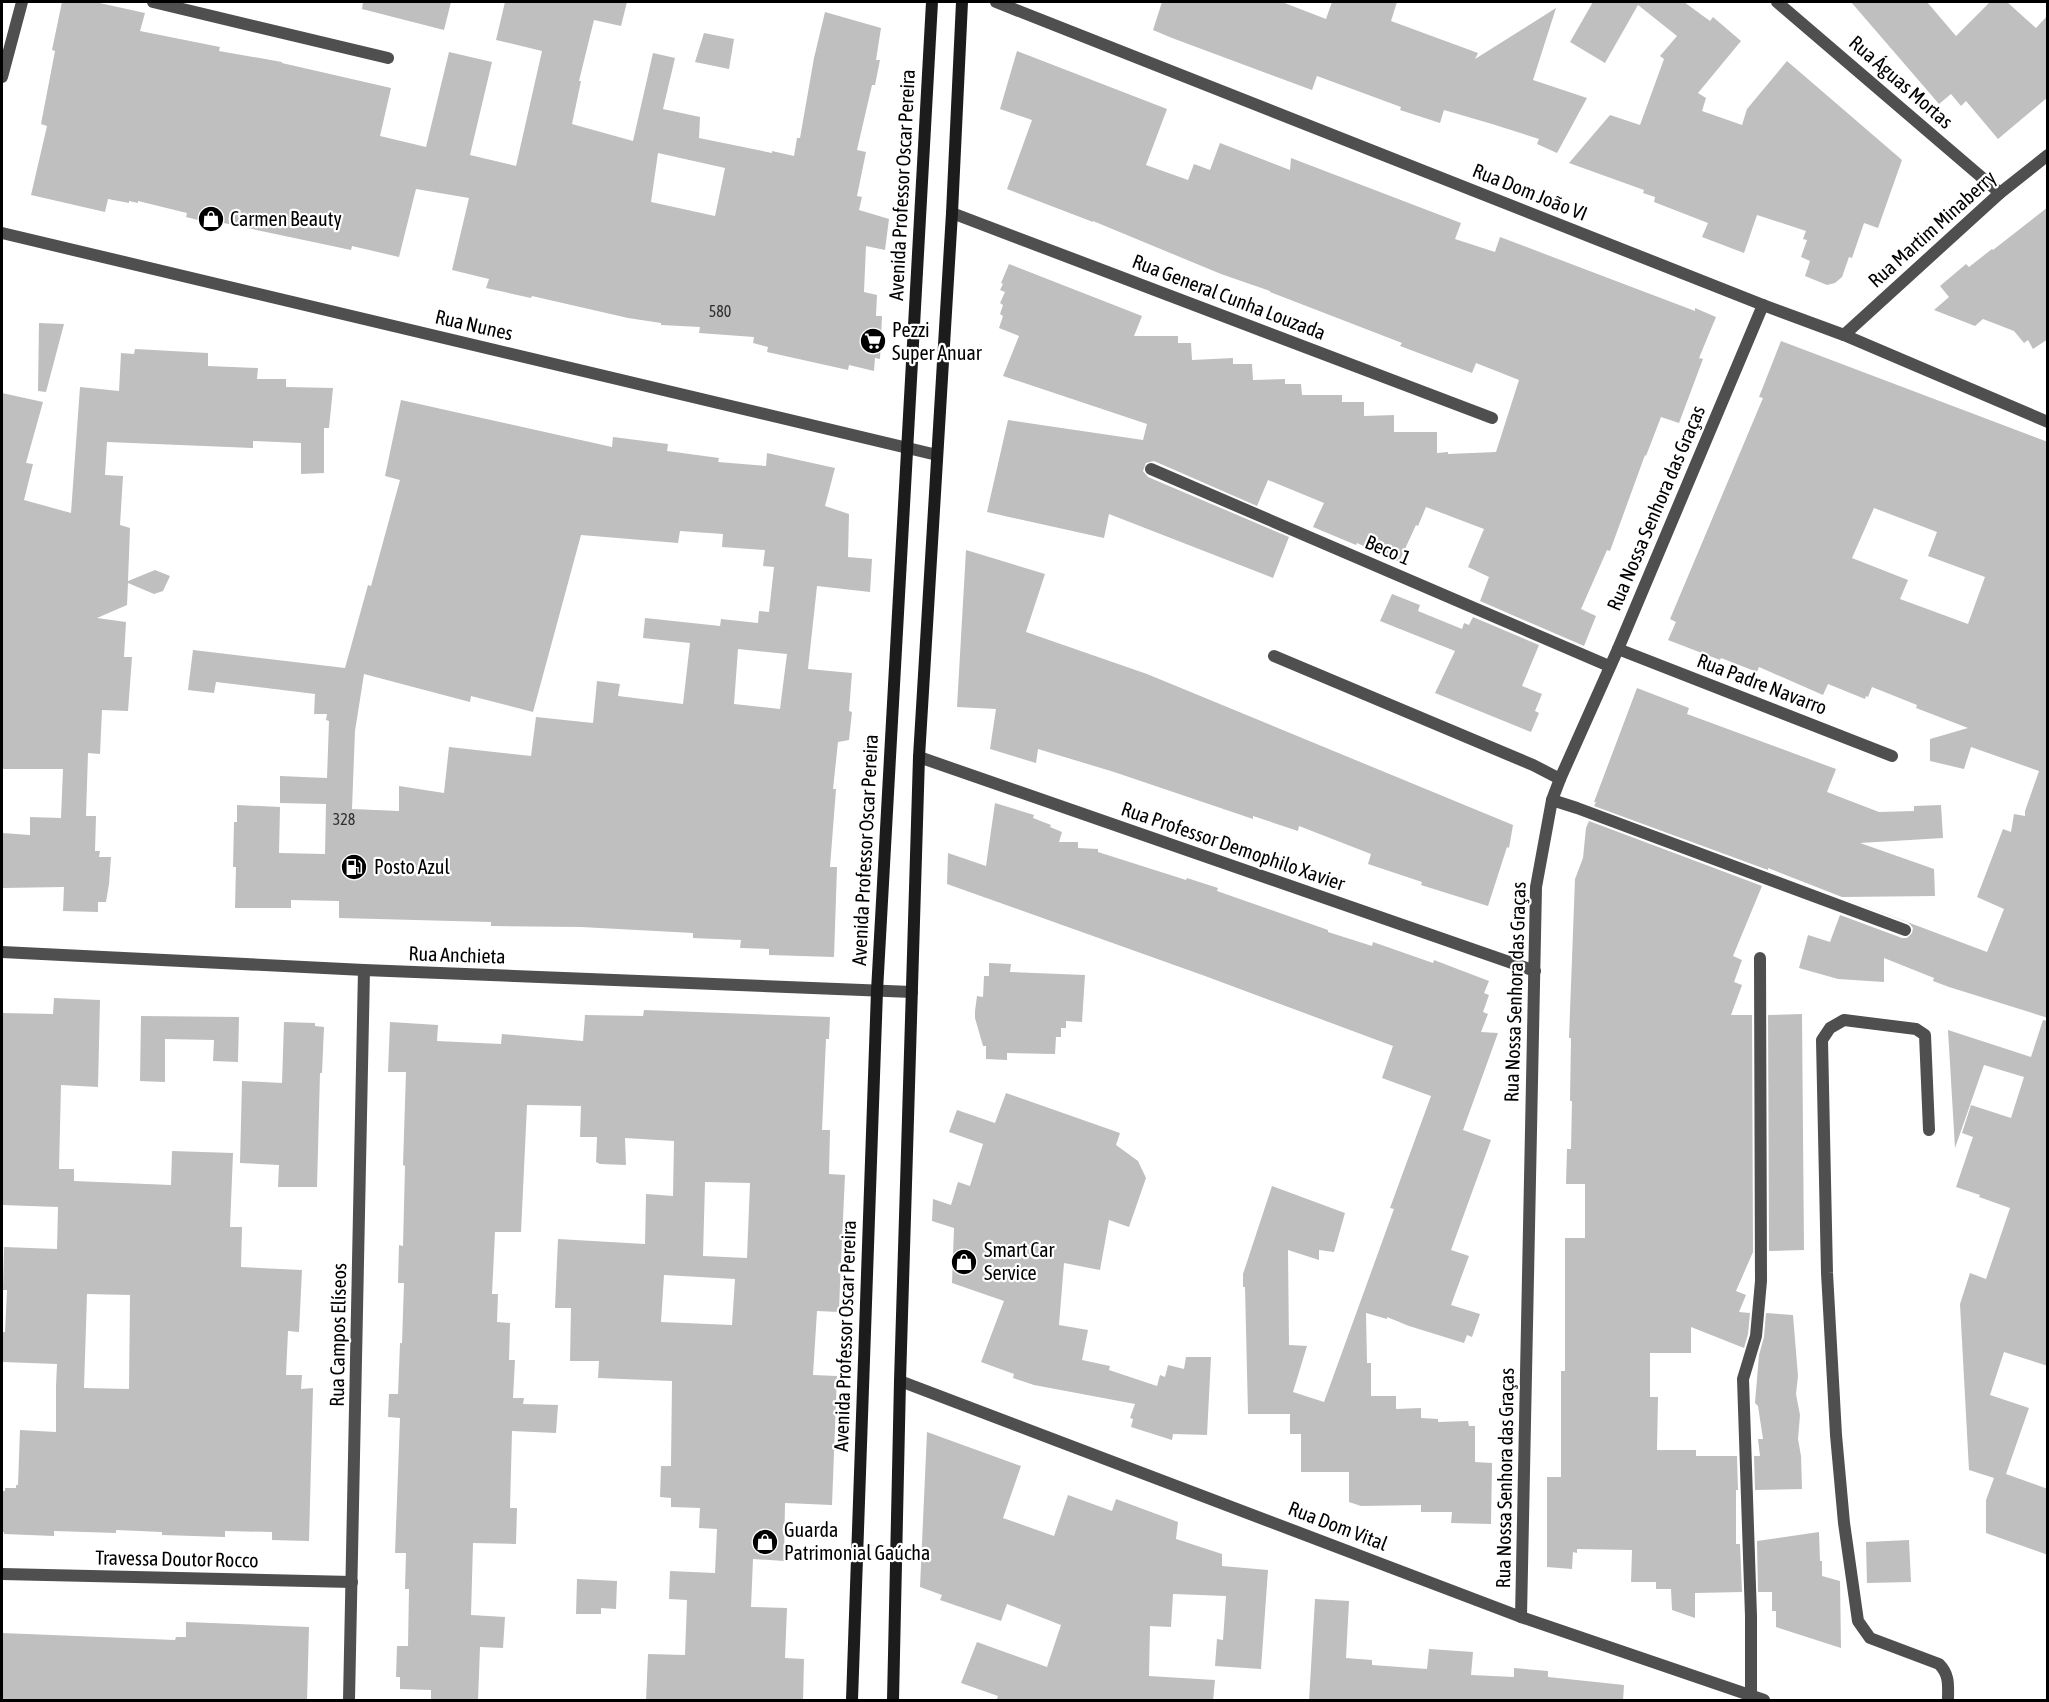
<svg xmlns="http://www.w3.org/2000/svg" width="2049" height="1702" font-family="'Asap Condensed',sans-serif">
  <rect width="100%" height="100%" fill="#fff"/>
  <!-- building -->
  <g fill="#bfbfbf" fill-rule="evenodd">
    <path d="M62,2H95L145,13L140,31L220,47L219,51L282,62V63L391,88L380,136L426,147L449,52L492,62L470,155L516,166L542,51L496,40L505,2H627L621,26L594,20L579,81H581L572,124L633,141L653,53L675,58L663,109L700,117L699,138L772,153V151L794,156L797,138H800L814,58L825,12L881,28L876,60H880L875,85H872L857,150L866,152L857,196L862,197L859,210L889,219L885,250L866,246L864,292L877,295L876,316H882L880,359L875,358L874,371L849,365L848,370L767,352L768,347L753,343L754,337L699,333L700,327L661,325V323L628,318L532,296L531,298L486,288L489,279L452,270L469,198L416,189L399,257L352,246L351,250L219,222L218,225L186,217L187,213L138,201V203L129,201V203L108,199L105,212L31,195L47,126L41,124L55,51L52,50ZM658,153L725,168L715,216L651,202Z"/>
    <path d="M363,2H451L444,30L362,9Z"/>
    <path d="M1162,2H1282L1326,19L1332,2H1397L1391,21L1478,53L1475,59L1556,8L1533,80L1587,98L1557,153L1537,144L1539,139L1492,124L1444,110L1440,123L1400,110L1401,107L1317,76L1312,90L1172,38L1153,30Z"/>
    <path d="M1593,2H1684L1710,21L1713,17L1741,41L1698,93L1706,98L1702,111L1742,125L1747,109L1787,61L1902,160L1878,228L1864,223L1852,258L1849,257L1842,277L1835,283L1827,285L1805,276L1810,261L1801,257L1807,240L1803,239L1806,231L1757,215L1744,253L1702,237L1708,223L1654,202L1655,197L1643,193L1644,190L1569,163L1610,115L1640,125L1664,59L1660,56L1677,36L1638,5L1605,63L1570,42Z"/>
    <path d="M1851,2H1927L1956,36L1990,2H2007L2036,28L2048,15V97L1998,139L1966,101L1961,106L1951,94L1939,104Z"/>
    <path d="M704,33L734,39L729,69L695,62Z"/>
    <path d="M1017,51L1167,109L1146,165L1188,180L1194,164L1210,170L1220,143L1290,170L1291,158L1461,223L1455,239L1495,252L1500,237L1695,311V308L1716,317L1699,358L1703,359L1679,423L1661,417L1646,456L1645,455L1610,551L1607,550L1581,609L1596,616L1584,646L1480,601L1489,577L1468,567L1484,529L1426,507L1418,526L1416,525L1399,562L1357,543L1356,545L1313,527L1324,503L1268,480L1257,506L1154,461L1146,463L1143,471L1148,477L1289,537L1273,578L1109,514L1104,538L987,512L1008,420L1143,440L1147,424L1003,376L1019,336L999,328L1003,316L1000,314L1003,305L1000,303L1005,292L1000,290L1003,284L1001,283L1009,264L1142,316L1134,336H1178V343H1191L1192,360L1233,358V364H1252L1253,380L1285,379V384H1301L1302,395H1342V402H1364V416L1394,415V432H1437V453L1448,452V454L1496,452L1519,380L1476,363L1472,373L1400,346L1402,343L1270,292V291L1221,274L1093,221V222L1007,189L1032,120L1000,109Z"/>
    <path d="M2048,207V339L2033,349L2028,340L2024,343L2014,331L1983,319L1975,326L1934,310L1949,297L1940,286L1966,264L1969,267L1992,249L1993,250Z"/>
    <path d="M39,323L64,324L46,392L38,391Z"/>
    <path d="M1781,341L2048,442V1018L1949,987L1933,981L1934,978L1884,958V982L1838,979L1799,968L1808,935L1830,942L1840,915L1902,938H1907L1912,933L1913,928L1908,922L1846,899L1987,952L2004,909L1977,897L2003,829L2011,832L2014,814L2025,816V811L2039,771L1971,747L1964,769L1930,761V739L1968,728L1916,708L1917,705L1872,687L1868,697L1866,696L1865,699L1828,684L1823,695L1759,667L1757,672L1721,658L1720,660L1668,640L1676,622L1670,619L1763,398L1759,397ZM1874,508L1937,532L1928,556L1985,577L1968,624L1900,599L1908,580L1852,558Z"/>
    <path d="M135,349L208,353V366L258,368L257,379H286V387L333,388L329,428H324V473L301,474V443L253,441V448L107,442L105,475L123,476L120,525L130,528L128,581L155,570L170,576L163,591L154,594L128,583L127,605L97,618L126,622L124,657H132L128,711L102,710L100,754L88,753L86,816H96L95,851H100L99,857H111L109,884L106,902H98V912L63,911L64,887L2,888V833L30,835V817L61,818L63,769H2V393L43,402L26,463L33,464L24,500L71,513L80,387L119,391L121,353L134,354Z"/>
    <path d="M401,400L612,447L613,437L668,444L667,451L719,458L718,462L766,466L767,453L835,468L825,506L849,514L848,557L872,559L870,592L817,586L808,669L852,673L849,711L852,712L849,740L838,742L833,789H836L830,867H837L834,957L769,955V949L740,948L741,940L693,938V933L581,927L491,926V922L339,918V901L291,900V908H235L236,867H233L234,822H237V805L280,807L279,853L325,854L326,804L280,803V776L327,778L329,721L326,720L327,714H314L315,694L216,682L214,693L188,690L193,650L345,668L368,585L371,586L400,480L385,476ZM680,531L723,534L722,547L765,550L763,566L774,567L769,612L759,611L758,623L721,619L720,626L645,618L643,638L690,643L683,704L618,696L620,684L597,681L593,723L536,717L531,756L449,747L444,793L399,786V811L352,809L355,731L364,674L470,702L471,696L533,712L581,535L678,543ZM738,649L787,654L780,709L734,704Z"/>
    <path d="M966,550L1045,574L1026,632L1147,674L1513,825L1509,848L1507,847L1488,906L1421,885L1422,882L1368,864L1371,854L1299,826L1298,831L1253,816V819L1114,772L1038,749L1036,763L990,749L996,709L957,707Z"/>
    <path d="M1392,594L1420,605L1418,611L1462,629L1464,623L1469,625L1473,617L1539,645L1522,686L1542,694L1535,711L1539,713L1531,732L1435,693L1455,651L1380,621Z"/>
    <path d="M1637,688L1689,708L1687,714L1836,769L1827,792L1879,812L1914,811V806L1941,805L1943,838L1860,843L1934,869L1935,896L1842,897L1768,868V870L1594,806L1596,802H1594Z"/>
    <path d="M995,803L1034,815L1033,818L1051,825L1050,827L1062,832L1059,842H1078V848L1098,849V852L1186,880L1187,878L1218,888L1217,891L1328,930V932L1372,946L1373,942L1433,963L1434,960L1489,981L1484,993L1489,995L1483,1012L1488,1014L1481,1032L1498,1033L1463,1130L1491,1140L1451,1250L1469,1256L1451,1305L1480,1314L1472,1337L1467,1335L1464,1343L1409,1326L1387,1317V1319L1366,1313L1367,1363H1371V1396H1396V1409L1421,1408V1418L1438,1419V1422L1468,1421L1469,1426H1475V1462L1492,1463L1491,1524L1451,1523L1452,1512H1421V1505L1361,1506L1349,1502V1472H1301V1434H1290V1414H1248L1245,1287H1243V1274L1272,1186L1345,1213L1334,1252L1319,1250V1260L1288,1250L1289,1345L1307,1346L1293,1392L1324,1402L1394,1209L1390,1208L1431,1096L1382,1078L1393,1046L1205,976L947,884L948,853L986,866Z"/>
    <path d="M1589,821L1762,886L1733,956L1742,960L1734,982L1742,985L1731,1015H1752L1753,1252L1736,1291L1746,1295L1739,1312L1750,1313L1748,1334L1744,1348L1691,1327V1353H1650V1397H1658L1657,1450H1696V1456H1737L1738,1490H1736V1544H1740L1742,1592L1695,1593V1618L1672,1610L1671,1589H1656V1582H1631L1632,1550L1577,1549V1553L1573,1552L1572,1569L1547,1567V1477H1561V1371H1565V1238H1585V1184H1566L1567,1149H1571L1572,1101H1570L1571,1038H1569L1575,879L1583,858L1586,828Z"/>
    <path d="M989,963L1011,964L1010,972L1085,975L1082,1022L1066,1021V1028H1061V1037H1056L1055,1054L1007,1053V1060L986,1059V1046H983L975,1018V1011L977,996L983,997L984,976H989Z"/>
    <path d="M54,998L100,1000L98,1087L61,1085L59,1169H74V1181L171,1185L172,1151L233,1153L230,1227H242L241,1267L302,1270L299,1332L288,1331L286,1375H302L301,1389L313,1388L309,1541L272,1540V1532L225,1531V1537L162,1535V1532L116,1530V1533L54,1531V1536L4,1534V1532H2V1491H5V1488H16V1485H18L20,1430L56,1432V1386L57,1364L2,1362V1332H5L7,1290H3L4,1247L57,1249L58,1207L2,1205V1013L53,1014ZM87,1294L130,1295L129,1389L84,1388Z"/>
    <path d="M644,1010L830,1017L829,1039H826L822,1130H830L829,1174L845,1175L840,1284L839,1312L817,1311L813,1375L837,1376L832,1505L785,1503L784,1561L753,1559L751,1607L787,1608L785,1658L804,1659L803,1701H646L648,1654L685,1655L687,1600L669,1599L670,1571L715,1573L717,1529L699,1528L700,1508L671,1507V1498L660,1497L661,1466H671L672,1381L598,1378L599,1361H570L571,1308H555L558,1239L645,1244L646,1194L673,1196L674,1141L625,1138L626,1165L600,1164L596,1162L597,1137H580L581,1106L527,1105L521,1232H495L492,1294H498L497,1322L510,1323L509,1360H515L513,1398H524L523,1404L558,1405L556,1433L512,1431L510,1508H517L516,1544L473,1543L471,1615L505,1617L503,1648L480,1647L478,1701H431V1690L400,1689V1677H396L397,1646H408L409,1589H405L406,1553H395L400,1418L388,1417L389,1394H398L400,1343H402L404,1283H398L399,1245L403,1246L405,1166L403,1165L406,1072H388L390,1022L438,1025L437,1041L501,1044L502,1034L583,1041L585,1015L643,1016ZM705,1182L750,1183L747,1258L703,1256ZM664,1275L735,1279L732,1325L661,1322Z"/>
    <path d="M1802,1014L1804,1250L1769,1251L1768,1015Z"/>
    <path d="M141,1016L239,1017L238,1062L213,1061L214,1040L165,1039V1082L140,1081Z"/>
    <path d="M2043,1020L2048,1021V1366L2004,1352L1990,1395L2029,1408L2006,1474L2048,1489V1555L1986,1533V1500L1994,1478L1969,1470L1960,1304L1970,1273L1986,1279L2010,1208L1979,1197L1980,1195L1956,1187L1973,1137L1962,1133L1971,1105L2011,1118L2024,1077L1984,1065L1955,1148L1948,1030L2031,1057Z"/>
    <path d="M284,1022L315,1023V1026L324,1027L322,1073H320L317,1187H278L279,1165L240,1163L242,1081L282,1083Z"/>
    <path d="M1006,1093L1120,1133L1116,1145L1138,1161L1146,1178L1129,1227L1109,1220L1100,1270L1064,1263L1059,1325L1088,1330L1082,1360L1110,1366L1109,1370L1157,1386L1160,1375L1165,1377L1168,1365L1184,1369L1186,1357H1211L1207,1435L1173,1434L1172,1440L1131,1427L1133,1419L1130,1418L1135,1404L1034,1385L1013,1378L1014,1374L981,1362L1004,1301L952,1283L954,1228L932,1221L933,1199L951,1205L958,1182L970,1186L983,1144L949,1132L957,1110L995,1123Z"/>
    <path d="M1766,1313L1793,1315L1798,1376L1796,1394L1800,1415L1798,1439L1801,1456L1802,1489L1755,1490L1754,1456H1760L1758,1439H1763L1758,1406L1755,1403L1759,1355L1764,1337Z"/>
    <path d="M927,1432L1021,1466L1003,1518L1054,1536L1068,1495L1112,1511L1116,1499L1178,1522L1176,1539L1222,1554V1566L1268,1570L1261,1669L1215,1666L1217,1639L1223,1640L1226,1596L1173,1594L1171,1627L1150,1626L1149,1676L1215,1680L1213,1701H996L998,1696L961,1683L977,1642L1047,1667L1061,1625L1007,1604L1001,1621L940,1600L942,1595L920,1587Z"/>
    <path d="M1819,1532L1820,1561H1822V1576L1840,1581L1841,1648L1776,1627V1611H1772V1592H1758L1757,1541Z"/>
    <path d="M1909,1540L1911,1582L1867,1583L1866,1542Z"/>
    <path d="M577,1579L617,1581L616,1609L601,1608V1614H576Z"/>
    <path d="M1315,1599L1349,1601L1346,1658L1372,1660V1665L1427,1669L1429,1649L1473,1652L1471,1675L1514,1677V1668L1548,1671V1677L1624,1685L1623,1701H1309Z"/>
    <path d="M186,1622L309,1627L307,1701H2V1633L175,1640L176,1637H186Z"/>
  </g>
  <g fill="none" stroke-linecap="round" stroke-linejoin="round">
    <!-- service -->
    <g stroke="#4f4f4f" stroke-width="12">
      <path d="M1151,469L1609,666"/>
      <path d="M1274,656L1533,765L1560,779"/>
      <path d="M1552,800L1577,808L1905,930"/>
      <path d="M1929,1130L1925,1035L1916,1029L1844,1020L1830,1028L1822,1040L1827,1273L1836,1435L1844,1523L1858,1621L1870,1638L1939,1664C1950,1675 1948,1686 1948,1700"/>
    </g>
    <!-- minor -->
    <g stroke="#4f4f4f" stroke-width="12">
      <path d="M153,2L388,58"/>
      <path d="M1777,2L2000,193"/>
      <path d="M2,77L22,2"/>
      <path d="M952,213L1492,418"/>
      <path d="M2,233L937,455"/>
      <path d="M1844,335L2000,193L2048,155"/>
      <path d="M1618,649L1892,756"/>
      <path d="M919,757L1535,971"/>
      <path d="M900,1381L1521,1617L1764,1700"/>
      <path d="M2,1574L352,1582"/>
      <path d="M1521,1617L1536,887L1552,800L1560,779L1618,649L1763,305"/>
      <path d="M1751,1696V1616L1743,1379L1756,1336L1761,1281L1760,958"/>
      <path d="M349,1700L364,970"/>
    </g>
    <!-- tertiary -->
    <g stroke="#4f4f4f" stroke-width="12">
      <path d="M996,2L1763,305L1844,335L2048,422"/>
      <path d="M2,952L364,970L912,992"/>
    </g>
    <!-- secondary -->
    <g stroke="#1c1c1c" stroke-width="12">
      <path d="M852,1700L877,991L932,2"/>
      <path d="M893,1700L900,1381L919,757L952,213L962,2"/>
    </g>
  </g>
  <!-- icons -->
  <defs>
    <g id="shop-disc" transform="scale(1.35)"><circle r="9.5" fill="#000" stroke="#fff"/><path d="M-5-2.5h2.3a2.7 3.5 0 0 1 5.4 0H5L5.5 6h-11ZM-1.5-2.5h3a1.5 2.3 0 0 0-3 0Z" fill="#fff"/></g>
    <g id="supermarket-disc" transform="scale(1.35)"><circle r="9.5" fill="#000" stroke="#fff"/><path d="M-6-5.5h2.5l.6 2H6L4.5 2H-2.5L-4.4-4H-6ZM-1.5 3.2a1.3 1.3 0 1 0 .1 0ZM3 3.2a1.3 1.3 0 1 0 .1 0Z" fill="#fff"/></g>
    <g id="fuel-disc" transform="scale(1.35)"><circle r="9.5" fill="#000" stroke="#fff"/><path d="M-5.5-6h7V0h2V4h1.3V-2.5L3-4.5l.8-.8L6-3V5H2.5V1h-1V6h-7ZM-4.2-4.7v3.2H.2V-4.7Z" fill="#fff"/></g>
  </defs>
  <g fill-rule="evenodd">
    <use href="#shop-disc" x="211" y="219"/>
    <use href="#supermarket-disc" x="873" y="341"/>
    <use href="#fuel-disc" x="354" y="867"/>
    <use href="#shop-disc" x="964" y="1262"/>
    <use href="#shop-disc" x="765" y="1542"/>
  </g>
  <g text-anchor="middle" stroke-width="4.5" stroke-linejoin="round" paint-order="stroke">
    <!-- number labels -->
    <g font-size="16" fill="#303030">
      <text x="720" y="317">580</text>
      <text x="344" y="825">328</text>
    </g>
    <!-- street labels -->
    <g font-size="20" fill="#000" stroke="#fff">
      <text transform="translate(1901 82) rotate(41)" y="7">Rua Águas Mortas</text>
      <text transform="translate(902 185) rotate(-87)" y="7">Avenida Professor Oscar Pereira</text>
      <text transform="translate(1530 192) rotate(22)" y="7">Rua Dom João VI</text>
      <text transform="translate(1932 229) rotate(-42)" y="7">Rua Martim Minaberry</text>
      <text transform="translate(1229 297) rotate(21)" y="7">Rua General Cunha Louzada</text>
      <text transform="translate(474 325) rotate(13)" y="7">Rua Nunes</text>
      <text transform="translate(1656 508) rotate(-67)" y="7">Rua Nossa Senhora das Graças</text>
      <text transform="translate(1388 550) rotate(23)" y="7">Beco 1</text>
      <text transform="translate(1762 684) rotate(21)" y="7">Rua Padre Navarro</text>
      <text transform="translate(1233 846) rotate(19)" y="7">Rua Professor Demophilo Xavier</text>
      <text transform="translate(865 850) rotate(-87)" y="7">Avenida Professor Oscar Pereira</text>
      <text transform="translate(457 955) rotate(2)" y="7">Rua Anchieta</text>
      <text transform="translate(1515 992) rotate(-88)" y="7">Rua Nossa Senhora das Graças</text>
      <text transform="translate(338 1335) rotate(-89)" y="7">Rua Campos Elíseos</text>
      <text transform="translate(845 1336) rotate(-88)" y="7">Avenida Professor Oscar Pereira</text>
      <text transform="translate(1505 1478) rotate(-89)" y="7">Rua Nossa Senhora das Graças</text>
      <text transform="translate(1338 1526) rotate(21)" y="7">Rua Dom Vital</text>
      <text transform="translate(177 1559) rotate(1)" y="7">Travessa Doutor Rocco</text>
    </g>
    <!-- poi labels -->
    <g font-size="20" fill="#000" stroke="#fff" text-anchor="start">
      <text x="230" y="226">Carmen Beauty</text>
      <text x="892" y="337">Pezzi<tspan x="892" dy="23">Super Anuar</tspan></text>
      <text x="374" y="874">Posto Azul</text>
      <text x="984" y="1257">Smart Car<tspan x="984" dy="23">Service</tspan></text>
      <text x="784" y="1537">Guarda<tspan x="784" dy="23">Patrimonial Gaúcha</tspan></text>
    </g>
  </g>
  <!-- border -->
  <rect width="2049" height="1702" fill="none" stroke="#000000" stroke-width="6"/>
</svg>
